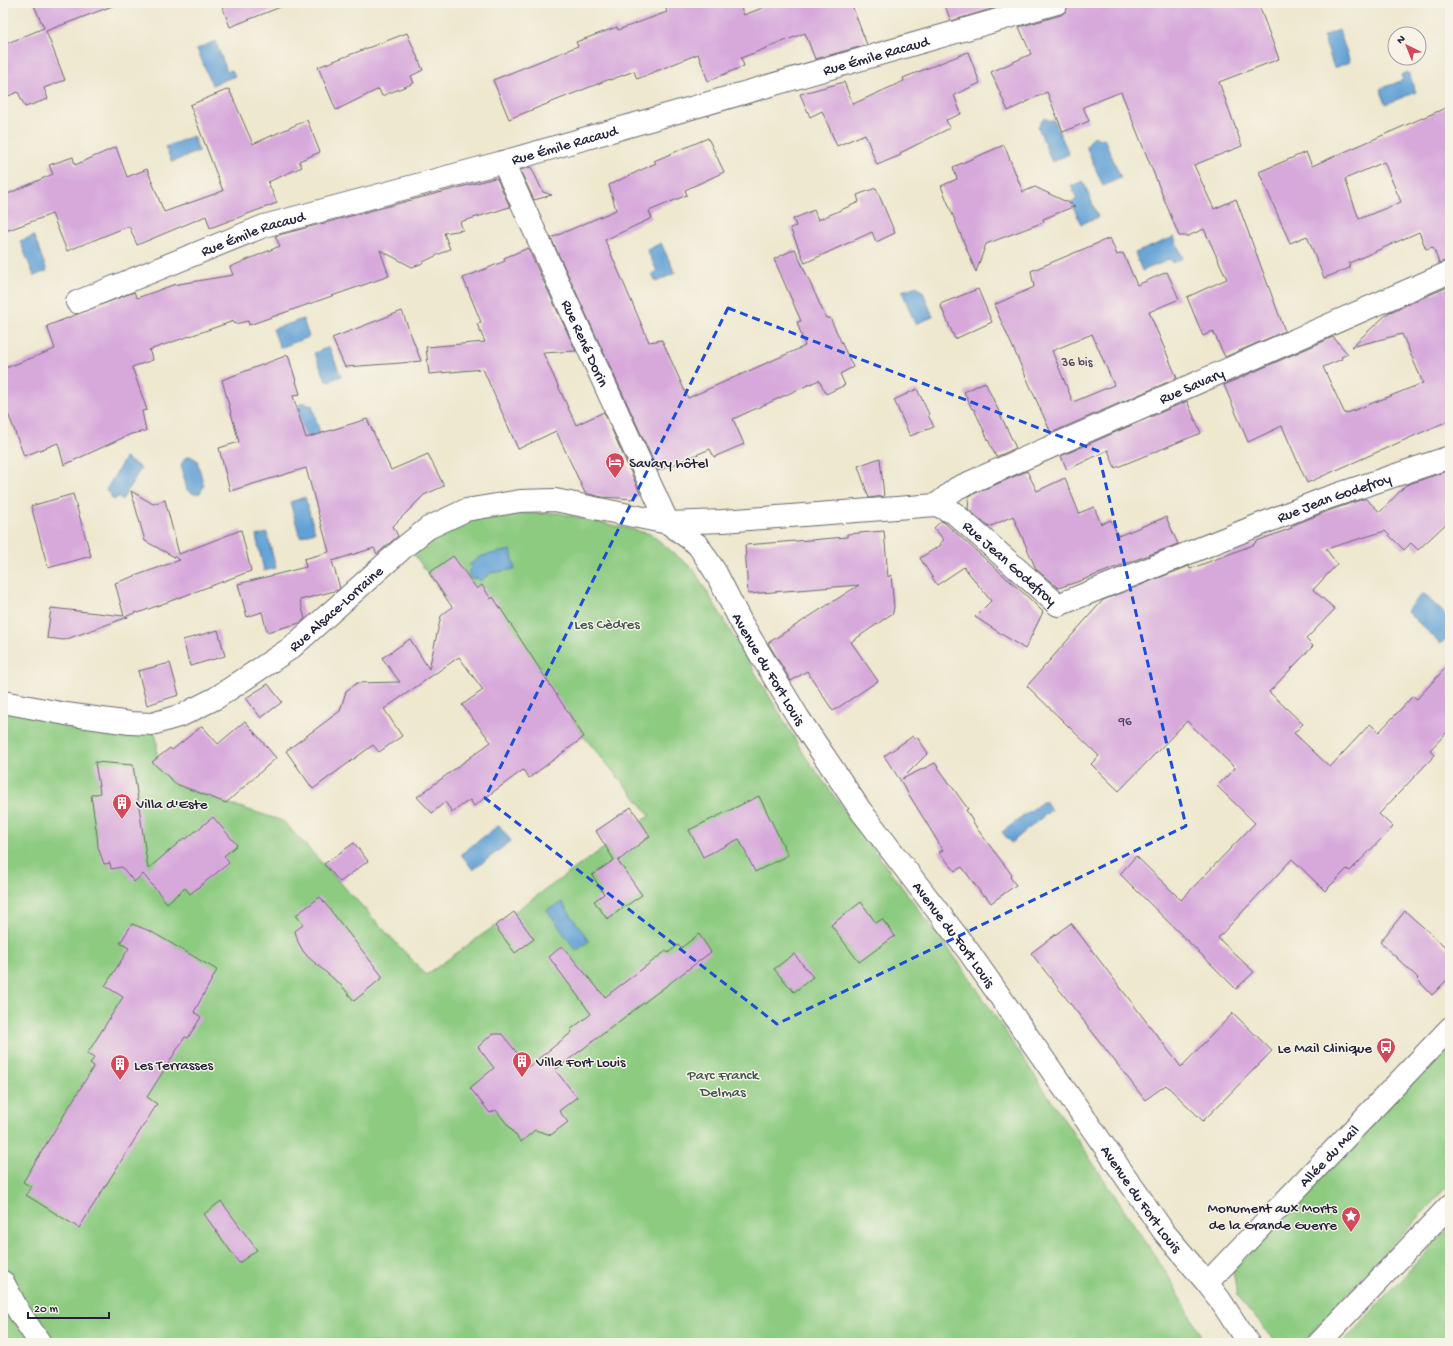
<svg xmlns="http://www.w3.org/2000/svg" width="1453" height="1346" font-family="'Gochi Hand',sans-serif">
  <rect width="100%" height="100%" fill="#f7f3e8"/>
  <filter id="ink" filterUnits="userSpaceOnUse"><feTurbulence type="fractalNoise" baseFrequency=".025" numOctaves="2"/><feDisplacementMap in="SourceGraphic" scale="8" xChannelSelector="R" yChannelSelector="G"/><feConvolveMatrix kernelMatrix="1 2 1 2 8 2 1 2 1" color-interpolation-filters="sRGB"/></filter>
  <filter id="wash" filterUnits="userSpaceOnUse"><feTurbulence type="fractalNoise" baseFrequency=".012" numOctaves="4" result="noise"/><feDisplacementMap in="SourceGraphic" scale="16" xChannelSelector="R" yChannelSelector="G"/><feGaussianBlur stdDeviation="0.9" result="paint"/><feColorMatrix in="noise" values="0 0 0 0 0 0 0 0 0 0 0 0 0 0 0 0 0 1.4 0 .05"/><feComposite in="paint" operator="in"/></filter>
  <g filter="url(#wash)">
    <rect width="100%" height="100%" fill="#eee8cf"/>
    <!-- green -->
    <g fill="#8dcb81" stroke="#58765e">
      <path d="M559,513L651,534L694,570L762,684L805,756L859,830L965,971L1167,1274L1206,1343H3V702L152,724L157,741V759L160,768L165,774L176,784L227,803L283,821L426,975L650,815L584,737L568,712L562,714L452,607L411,550L438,529L474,517L506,514Z"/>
      <path d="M1450,1041V1183L1303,1343H1277L1237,1296L1233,1270Z"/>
      <path d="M1450,1226V1343H1343Z"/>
    </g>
    <!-- water -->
    <g fill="#62a1d5" stroke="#426288">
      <path d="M1339,30L1350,62L1334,68L1323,36Z"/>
      <path d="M215,41L227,71L232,70L235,76L212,85L197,49Z"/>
      <path d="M1408,72L1416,92L1386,104L1380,89L1403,80L1401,75Z"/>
      <path d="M1044,118L1051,121L1054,120L1069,154L1052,162L1038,127L1040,126V122Z"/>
      <path d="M193,136L199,151L172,162L165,147Z"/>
      <path d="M1094,136L1100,139L1104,138L1121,178L1103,186L1086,146L1089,144L1090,139Z"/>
      <path d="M1083,181L1098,217L1081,224L1071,202L1077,199L1071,186Z"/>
      <path d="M34,236L47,271L34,276L20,241Z"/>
      <path d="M1174,237L1183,258L1173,263L1171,259L1142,271L1135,253Z"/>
      <path d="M661,243L675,273L656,282L652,274L657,271L647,250Z"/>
      <path d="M917,286L923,292L933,317L915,324L902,291Z"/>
      <path d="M303,319L309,337L280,348L273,329Z"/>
      <path d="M329,347L341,376L327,382L314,353Z"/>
      <path d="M301,403H305L308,405H312L322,440L306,444L297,409Z"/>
      <path d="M190,456L197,460L204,486L200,493L194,494L187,490L181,465L185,458Z"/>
      <path d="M125,458L141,468L122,500L118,497L114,500L111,498L110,492L106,490Z"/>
      <path d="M305,497L315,532L300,537L290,502Z"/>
      <path d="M267,533L276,568L264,571L256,536Z"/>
      <path d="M511,550L515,569L491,573L480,581L477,578L472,579C467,575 468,572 471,568L469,565L482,556Z"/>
      <path d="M1423,593L1450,619V644L1445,639L1441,644L1406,611Z"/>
      <path d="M1045,800L1051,810L1011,843L1002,832Z"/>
      <path d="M499,825L511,841L473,870L461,854Z"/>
      <path d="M562,902L589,941L576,951L547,910Z"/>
    </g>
    <g id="blocks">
      <!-- building -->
      <g fill="#d7a9db" fill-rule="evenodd">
        <path d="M33,3H115V5L46,31L65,80L44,88L48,99L25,107L18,92L3,98V45L44,28Z"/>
        <path d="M221,3H287L288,4L230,27Z"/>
        <path d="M664,3H739L744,15L775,3H851L867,45L815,59L805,33L741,58L744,66L708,81L698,54L637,79L634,71L610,80V79L509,119L493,80L578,46L576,42L617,27L618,30L667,12Z"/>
        <path d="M944,3H1012L951,21Z"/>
        <path d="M1069,3H1258L1279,59L1219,82L1242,146L1194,165L1214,209L1236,199L1285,331L1225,357L1213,331L1203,336L1187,297L1227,279L1204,229L1188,236H1179L1121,92L1083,107L1089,121L1063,132L1047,92L1008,111L991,72L1031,54L1019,27L1061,15L1066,11Z"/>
        <path d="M407,33L423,70L411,76L414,83L382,96L379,89L336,110L318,67Z"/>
        <path d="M968,52L980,83L954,95L961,114L946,120L950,128L900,153L901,155L877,165L865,134L837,146L822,111L810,117L800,94L844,82L853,104L904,81L903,78Z"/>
        <path d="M229,89L253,144L307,120L320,152L299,161L302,167L268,182L277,203L210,228L206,216L137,245L129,226L67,251L52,214L3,232V196L53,174L49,165L73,157L75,165L116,147L127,177L147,169L164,212L223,191L190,105Z"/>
        <path d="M1450,106V260L1439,263L1433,247L1426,249L1419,232L1349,263L1350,268L1324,278L1307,236L1290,243L1259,172L1306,152L1312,166ZM1384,162L1401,202L1359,219L1345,179Z"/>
        <path d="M708,138L724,172L685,190L687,195L649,211L652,218L605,240L649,342L662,340L688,398L805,346L797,322L801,321L774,259L795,249L826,318H830L853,367L840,374L845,385L826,394L819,380L733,419L744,444L714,457L710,449L658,471L551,238L616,210L609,185L656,163L654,161Z"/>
        <path d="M1004,145L1023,192L1035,187L1075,206L1043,219L1044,222L986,244L976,272L941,186L957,179L953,167Z"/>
        <path d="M531,167L543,192L552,195L534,200L520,170Z"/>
        <path d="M495,178L497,179L510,207L460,222L463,230L444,233L450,249L423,262L421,264L412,267L380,250L389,276L249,325L248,321L235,324L234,321L149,350L153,360L132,367L147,410L142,411L146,431L131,434L64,465L58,443L24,456L3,400V369L55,349L47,326L134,292L137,298L173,285L233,275L230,267L280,246L275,236Z"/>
        <path d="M876,188L895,233L876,242L872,232L805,263L790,228L796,226L793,219L814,210L818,220L859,202L857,195Z"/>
        <path d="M1110,238L1117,255L1123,253L1137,285L1167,272L1179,299L1149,312L1177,378L1051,433L994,305L1034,287L1031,271ZM1092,334L1114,385L1073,402L1052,351Z"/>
        <path d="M528,248L576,351L543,353L576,425L604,412L640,493L634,499L602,497L585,493L556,431L518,449L483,369L429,374L426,347L485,342L477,324L481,322L463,278L505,261L504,258Z"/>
        <path d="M1450,286V420L1307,483L1282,426L1248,442L1224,385L1333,337L1348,354L1341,357L1342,359L1323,367L1345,414L1423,383L1402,334L1351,347L1388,313Z"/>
        <path d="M978,289L992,322L955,339L940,304Z"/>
        <path d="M402,311L421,361L401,363L345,367L332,338Z"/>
        <path d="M288,355L300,394L293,396L306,438L367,419L391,470L428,454L444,486L424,495L393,526L398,536L377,554L374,548L332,561L340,588L338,590L300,600L305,619L300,623L267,632L262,612L247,617L238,584L306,567L304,559L329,552L306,468L230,491L219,448L239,442L222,380Z"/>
        <path d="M985,382L1016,448L996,457L974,409H972L964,392Z"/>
        <path d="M917,389L929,414L928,415L934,427L910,436L894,400Z"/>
        <path d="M1187,401L1201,433L1115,468L1108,450L1067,470L1061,456Z"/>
        <path d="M880,458L884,496L869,498L858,466Z"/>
        <path d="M1450,470V520L1418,550L1411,543L1404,550L1385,531L1326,549L1337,564L1313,590L1335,609L1306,639L1313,646L1269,692L1303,724L1294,733L1330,767L1370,724L1379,732L1413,696L1417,699L1450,663V729L1430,750L1435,755L1379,814L1393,827L1350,871L1347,869L1325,891L1292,859L1218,938L1254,972L1236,989L1120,874L1136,856L1181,900L1255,823L1217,786L1235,768L1187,721L1119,791L1091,764L1099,756L1027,686L1103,600L1189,566L1190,569L1253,545L1257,541L1292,528L1291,526L1328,511L1363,499H1366L1380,512L1406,485Z"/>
        <path d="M1027,471L1037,491L1065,478L1079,513L1094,507L1101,524L1111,520L1118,536L1166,517L1178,544L1077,582L1058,588L1036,569L1013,516L989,527L968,509L969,496Z"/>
        <path d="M131,491L153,504L165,500L179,554L241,530L251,571L138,613L137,612L125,617H128L64,640L47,638L51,608L124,616L115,583L180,560L145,541Z"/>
        <path d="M73,494L91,556L48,568L31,506Z"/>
        <path d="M941,521L945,523L1030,599L1043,612L1025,649L975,617L991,601L964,567L937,585L920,558L941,545L940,543L944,540L934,528Z"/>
        <path d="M884,531L888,577L891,575L894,607L893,613L851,642L878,681L833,711L807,671L791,681L768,643L859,585L748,594L745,545L847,537V534Z"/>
        <path d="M453,556L477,589L482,585L491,599L493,597L584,737L529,778L523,770L474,806L470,800L452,812L445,802L432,813L417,797L491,742L462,705L483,690L459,657L384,709L402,736L379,752L373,745L313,789L286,751L340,711L346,691L357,683L400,682L382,658L410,639L429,669L441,616L452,607L429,573Z"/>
        <path d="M218,630L225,656L190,666L183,640Z"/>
        <path d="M170,663L179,695L147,705L138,671Z"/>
        <path d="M268,684L282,702L261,718L246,698Z"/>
        <path d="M245,721L276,758L226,803L176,784L152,762L170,748L172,750L202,726L218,744Z"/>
        <path d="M913,736L914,739L917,737L928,753L902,779L935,763L968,809L966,810L978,830L1012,875L1010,877L1016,885L991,903L985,895L983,896L962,867L955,871L939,852L943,850L900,780L884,756Z"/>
        <path d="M95,762L133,765L148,869L184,838L186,839L213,817L237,845L224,856L229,863L190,894L185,888L167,903L143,874L134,882L122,867L111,869L110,863L104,864L98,847L97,835L91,795L100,793Z"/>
        <path d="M759,796L788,855L755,872L739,839L703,857L689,830Z"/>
        <path d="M631,807L650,836L618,861L642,895L607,919L594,901L604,894L592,875L614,860L596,831Z"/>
        <path d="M354,843L368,861L340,882L324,864Z"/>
        <path d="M320,897L383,977L354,1001L342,986L308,957L303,951L298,942L295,931L303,925L296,915Z"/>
        <path d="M861,902L876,923L882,919L895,936L859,962L831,925Z"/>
        <path d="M1405,911L1450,951V977L1432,995L1417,979L1418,978L1380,942Z"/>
        <path d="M514,912L534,939L515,953L495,926Z"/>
        <path d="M1071,923L1181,1067L1233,1013L1272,1051L1203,1121L1166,1085L1145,1100L1031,953Z"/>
        <path d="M132,924L150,931L217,970L194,1012L201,1017L188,1038L185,1037L147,1097L157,1104L79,1228L26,1195L31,1187L23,1182L94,1066L90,1063L94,1058L87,1054L123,997L105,986L129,948L120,943Z"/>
        <path d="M699,934L711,952L555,1070L577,1097L559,1111L568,1122L551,1135L535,1130L521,1142L496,1110L490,1113L470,1088L494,1068L478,1047L492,1034H502L528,1067L572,1032L570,1030L591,1014L549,957L562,946L605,997L666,951L668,953L678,945L681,948Z"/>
        <path d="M794,954L813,977L794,992L774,969Z"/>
        <path d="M221,1201L257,1250L239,1263L204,1214Z"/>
      </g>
    </g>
  </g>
  <g filter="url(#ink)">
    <use href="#blocks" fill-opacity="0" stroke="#69676f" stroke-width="1"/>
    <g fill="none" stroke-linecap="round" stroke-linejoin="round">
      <!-- minor casing -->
      <g stroke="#69676f" stroke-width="24">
        <g id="minor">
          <path id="s1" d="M503,162L668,523L698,545L716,573L742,624L798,717L861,811L969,952L1164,1232L1207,1283"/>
          <path id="s2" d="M77,302L264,226L503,162L1057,3"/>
          <path id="s3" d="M936,505L957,488L1450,272"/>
          <path id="s4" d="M3,702L66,714L130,723L152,724L182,715L216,698L291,648L403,548L428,528L466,510L520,501L555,500L668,523L723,521L936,505L954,513L1058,605L1324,499L1450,457"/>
          <path d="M3,1282L19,1312L40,1343"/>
        </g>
      </g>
      <!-- tertiary casing -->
      <g stroke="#69676f" stroke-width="24">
        <g id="tertiary">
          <path id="s5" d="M1248,1343L1220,1300L1207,1283L1450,1028"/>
          <path d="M1319,1343L1450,1205"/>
        </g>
      </g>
      <!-- minor -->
      <use href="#minor" stroke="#fff" stroke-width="22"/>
      <!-- tertiary -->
      <use href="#tertiary" stroke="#fff" stroke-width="22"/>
    </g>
  </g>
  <!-- marked area -->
  <path fill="none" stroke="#1d4ed8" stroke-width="3" stroke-dasharray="8 5" stroke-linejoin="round" d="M728,308L1098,451L1186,826L777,1024L485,798Z"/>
  <!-- icons -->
  <defs>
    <g id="hotel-pin" transform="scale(1)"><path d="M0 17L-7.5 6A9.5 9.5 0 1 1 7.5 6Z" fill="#d1495b" stroke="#f7f3e8"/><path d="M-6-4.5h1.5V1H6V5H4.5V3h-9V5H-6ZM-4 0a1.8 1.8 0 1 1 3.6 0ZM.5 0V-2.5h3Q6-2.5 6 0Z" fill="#fff"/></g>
    <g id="building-pin" transform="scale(1)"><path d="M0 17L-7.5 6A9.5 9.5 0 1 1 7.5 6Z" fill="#d1495b" stroke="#f7f3e8"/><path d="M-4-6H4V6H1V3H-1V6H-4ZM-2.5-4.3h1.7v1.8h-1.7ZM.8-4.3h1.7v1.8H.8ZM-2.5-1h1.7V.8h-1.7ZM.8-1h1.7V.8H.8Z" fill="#fff"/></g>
    <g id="bus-pin" transform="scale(1)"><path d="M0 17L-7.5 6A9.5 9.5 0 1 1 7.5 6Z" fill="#d1495b" stroke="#f7f3e8"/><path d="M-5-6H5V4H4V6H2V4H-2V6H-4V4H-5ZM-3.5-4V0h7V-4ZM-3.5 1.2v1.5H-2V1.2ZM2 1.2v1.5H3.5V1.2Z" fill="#fff"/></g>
    <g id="sight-pin" transform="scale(1)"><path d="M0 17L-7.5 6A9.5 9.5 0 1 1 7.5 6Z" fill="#d1495b" stroke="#f7f3e8"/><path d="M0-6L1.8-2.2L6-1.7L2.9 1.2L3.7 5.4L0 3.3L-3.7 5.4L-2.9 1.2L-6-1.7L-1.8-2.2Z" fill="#fff"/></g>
  </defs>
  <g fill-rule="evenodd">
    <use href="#hotel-pin" x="615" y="462"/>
    <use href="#building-pin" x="122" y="803"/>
    <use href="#bus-pin" x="1386" y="1047"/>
    <use href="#building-pin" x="522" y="1061"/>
    <use href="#building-pin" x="120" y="1064"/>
    <use href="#sight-pin" x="1351" y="1216"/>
  </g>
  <g text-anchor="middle" stroke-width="3" stroke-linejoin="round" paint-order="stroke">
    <!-- number labels -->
    <g font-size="13" fill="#4f4463">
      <text x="1077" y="366">36 bis</text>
      <text x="1125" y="725">96</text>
    </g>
    <!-- street labels -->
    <g font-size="15" fill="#22223b" stroke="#f7f3e8">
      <text dy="5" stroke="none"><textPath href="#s2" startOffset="837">Rue Émile Racaud</textPath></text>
      <text dy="5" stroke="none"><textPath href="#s2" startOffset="513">Rue Émile Racaud</textPath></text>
      <text dy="5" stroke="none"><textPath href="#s2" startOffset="189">Rue Émile Racaud</textPath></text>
      <text dy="5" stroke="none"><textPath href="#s1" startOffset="199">Rue René Dorin</textPath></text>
      <text dy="5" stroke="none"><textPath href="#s3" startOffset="283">Rue Savary</textPath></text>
      <text dy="5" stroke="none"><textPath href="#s4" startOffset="1463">Rue Jean Godefroy</textPath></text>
      <text dy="5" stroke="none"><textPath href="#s4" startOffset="1103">Rue Jean Godefroy</textPath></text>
      <text dy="5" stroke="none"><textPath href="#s4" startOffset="370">Rue Alsace-Lorraine</textPath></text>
      <text dy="5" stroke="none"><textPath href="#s1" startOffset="577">Avenue du Fort Louis</textPath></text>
      <text dy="5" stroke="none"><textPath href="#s1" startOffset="901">Avenue du Fort Louis</textPath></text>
      <text dy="5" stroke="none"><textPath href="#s5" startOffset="249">Allée du Mail</textPath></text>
      <text dy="5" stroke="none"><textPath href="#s1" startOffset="1225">Avenue du Fort Louis</textPath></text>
    </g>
    <!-- poi labels -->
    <g font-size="15" fill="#22223b" stroke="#f7f3e8" text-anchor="start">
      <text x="629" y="467">Savary hôtel</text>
      <text x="136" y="808">Villa d'Este</text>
      <text x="1372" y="1052" text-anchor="end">Le Mail Clinique</text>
      <text x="536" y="1066">Villa Fort Louis</text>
      <text x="134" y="1069">Les Terrasses</text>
      <text x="1337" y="1212" text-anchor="end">Monument aux Morts<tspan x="1337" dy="17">de la Grande Guerre</tspan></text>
    </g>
    <!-- park labels -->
    <g font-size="15" fill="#425550" stroke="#f7f3e8">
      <text x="607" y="628">Les Cèdres</text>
      <text x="723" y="1079">Parc Franck<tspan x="723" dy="17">Delmas</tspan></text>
    </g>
  </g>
  <!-- margin -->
  <rect width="1453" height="1346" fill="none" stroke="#f7f3e8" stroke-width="16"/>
  <!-- north arrow -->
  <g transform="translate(1407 46) rotate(317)"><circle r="19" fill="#f7f3e8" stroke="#a29fa3"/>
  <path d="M0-3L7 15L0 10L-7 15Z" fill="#d1495b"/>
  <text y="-6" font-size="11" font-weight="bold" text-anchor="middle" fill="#22223b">N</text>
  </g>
  <!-- scale -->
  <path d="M28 1312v6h81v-6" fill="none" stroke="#22223b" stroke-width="2"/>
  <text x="34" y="1312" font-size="12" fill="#22223b" stroke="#f7f3e8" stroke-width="3" paint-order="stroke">20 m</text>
</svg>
